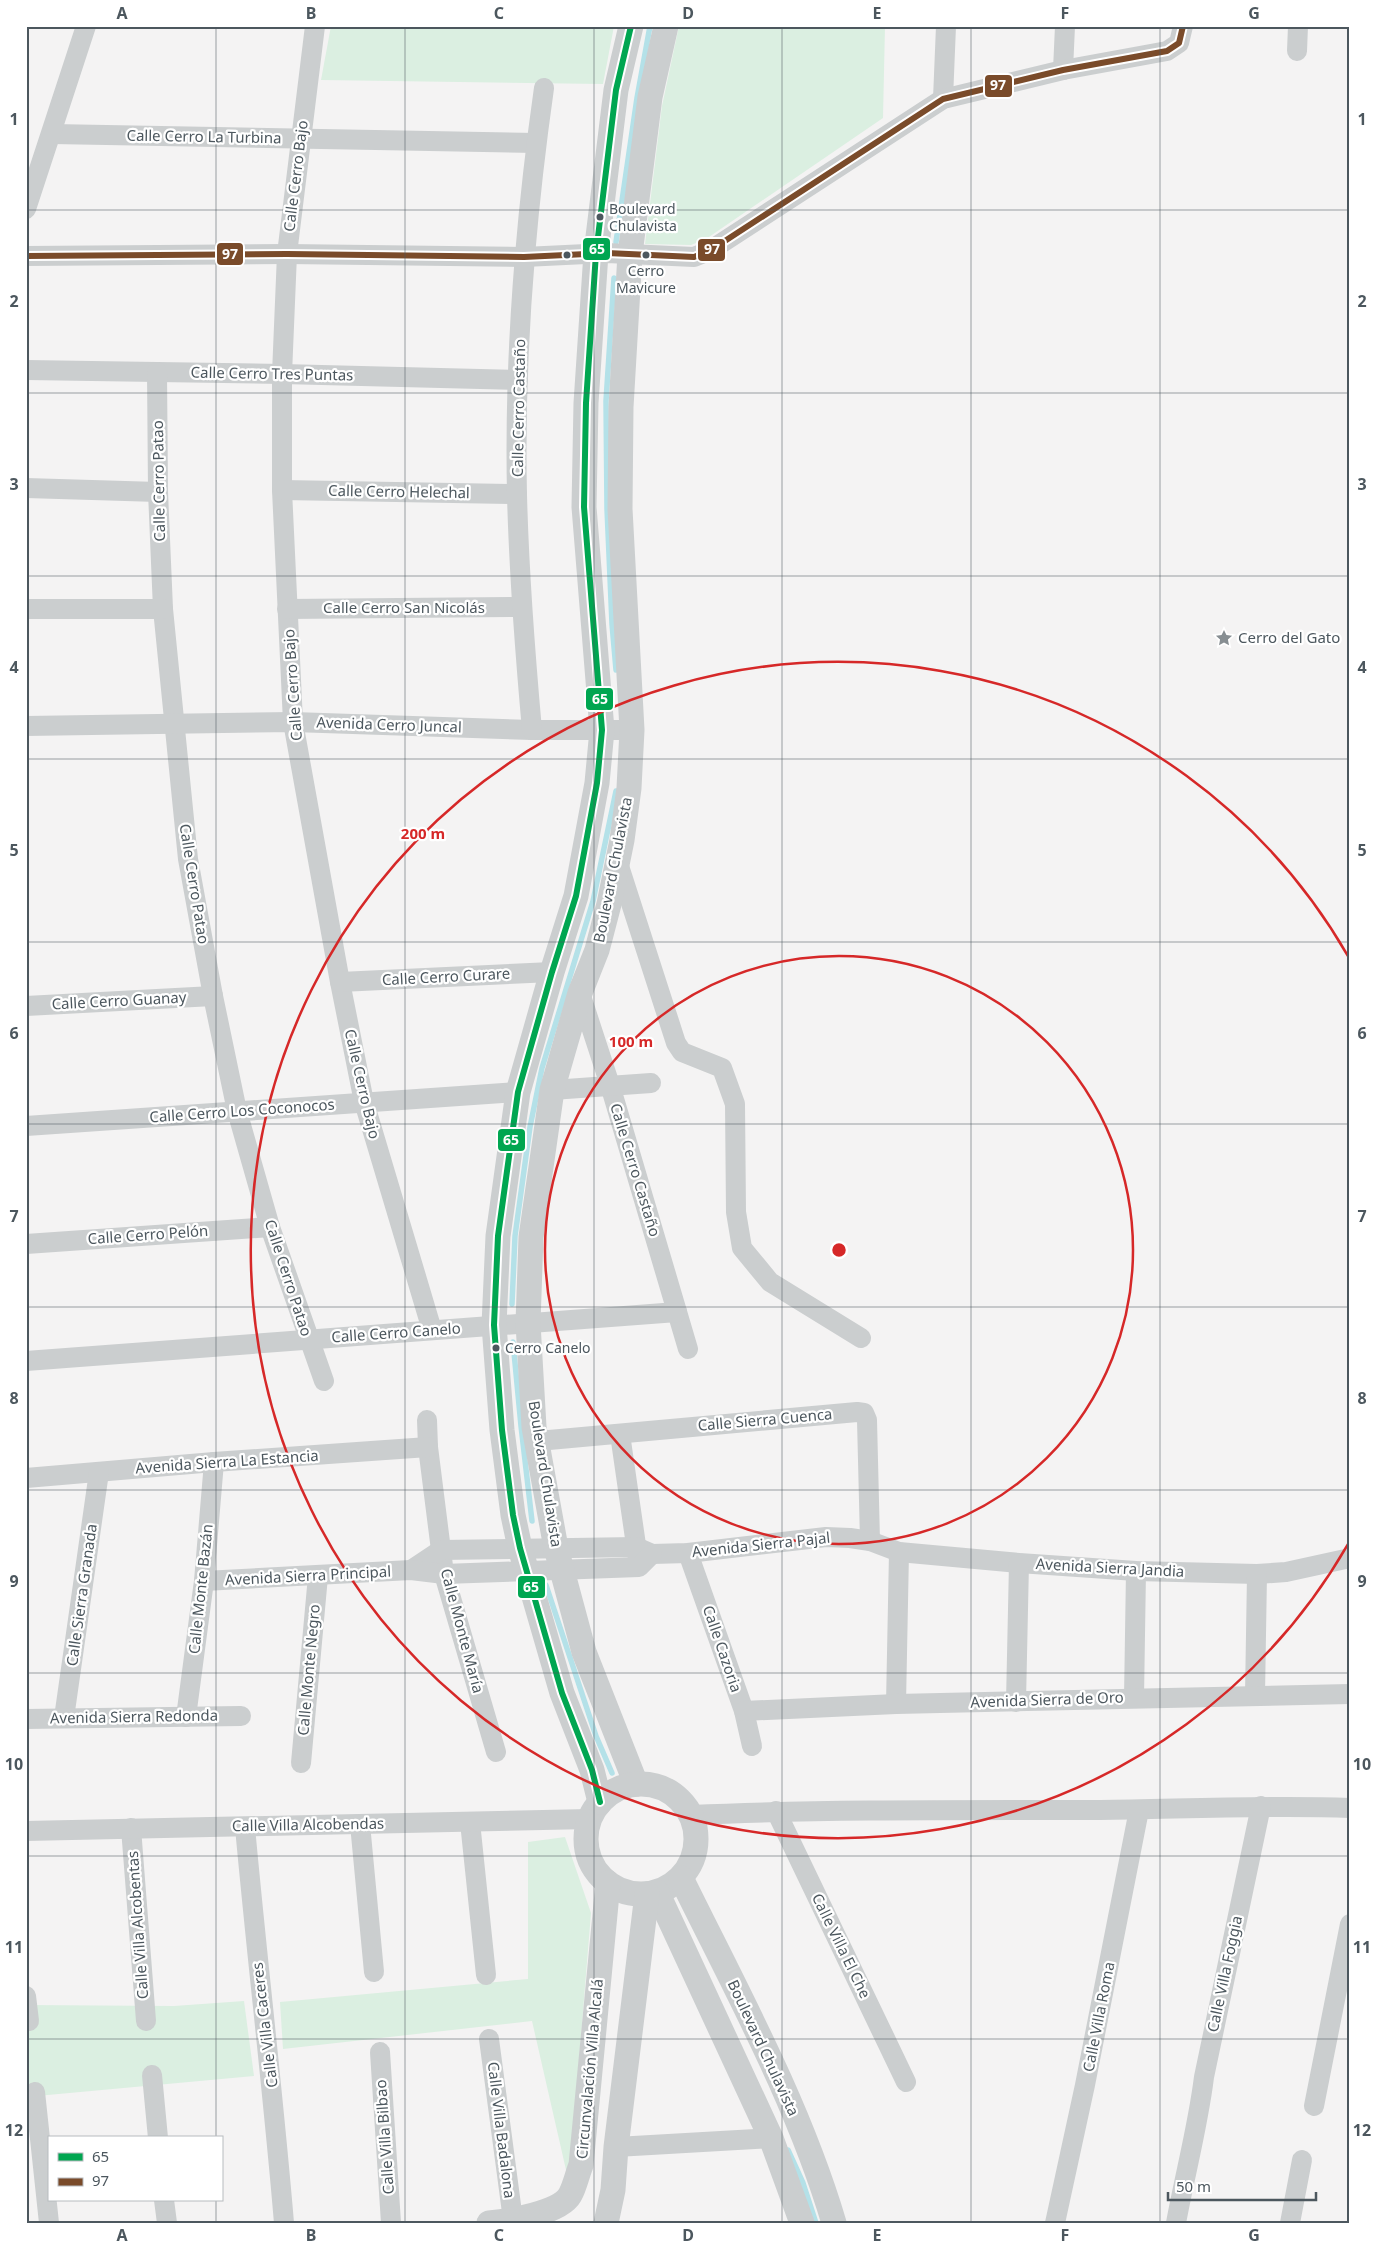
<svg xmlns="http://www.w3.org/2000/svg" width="1376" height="2249" font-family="'Noto Sans',sans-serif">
  <rect width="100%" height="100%" fill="#f4f3f3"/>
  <!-- green -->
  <g fill="#dbefe1">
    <path d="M331,26H614L603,84L321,80Z"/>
    <path d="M679,26H885L883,118L706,239L691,245L645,244L662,106Z"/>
    <path d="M565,1837L591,1913L569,2183L532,2021L283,2049L280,2002L528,1979V1842Z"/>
    <path d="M244,2001L254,2076L26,2097V2005L174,2006Z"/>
  </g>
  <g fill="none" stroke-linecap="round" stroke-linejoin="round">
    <!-- stream -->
    <g stroke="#b4e1e8" stroke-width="5.5">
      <path d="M616,242L637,98L650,26"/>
      <path d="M614,278L606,401L607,509L612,624L616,670"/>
      <path d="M512,1304L515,1236L530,1127L542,1068L593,901L616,791"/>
      <path d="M513,1342L521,1426L532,1521"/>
      <path d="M546,1585L596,1736L612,1773"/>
      <path d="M788,2150L803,2183L816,2223"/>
    </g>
    <!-- minor -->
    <g stroke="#cbcecf" stroke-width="20">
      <path d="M315,26L287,254L282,374V490L293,722L340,982L364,1102L432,1330"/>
      <path d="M1297,51L1298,26"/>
      <path d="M1063,70L1065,26"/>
      <path d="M943,99L946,26"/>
      <path d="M52,134L536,143"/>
      <path d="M26,209L86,26"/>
      <path d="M26,256L287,254L524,257L607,253L694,257L711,250L943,99L1063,70L1167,51L1179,43L1183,26"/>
      <path d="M26,370L282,374L518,380"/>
      <path d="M157,372L158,492L163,609L188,859L213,996L237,1111L270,1227L324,1381"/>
      <path d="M26,488L158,492"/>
      <path d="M282,490L517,494"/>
      <path d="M26,609H163"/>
      <path d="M287,609L521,607"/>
      <path d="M26,726L293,722L532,730H632"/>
      <path d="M532,730C525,652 519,574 517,495C514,359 525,222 544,88"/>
      <path d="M618,863L676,1043L682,1052L722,1068L735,1104L736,1212L742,1248L770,1282L861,1338"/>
      <path d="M340,982L552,972"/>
      <path d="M580,993L610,1085L688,1349"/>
      <path d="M26,1006L213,996"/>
      <path d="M552,1090L651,1083"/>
      <path d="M26,1126L518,1092"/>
      <path d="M26,1244L270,1227"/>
      <path d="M26,1361L677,1312"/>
      <path d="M427,1420L428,1447L444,1574L496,1752"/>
      <path d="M620,1434L638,1559"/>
      <path d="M538,1441L857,1412L864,1413L867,1420L870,1541"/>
      <path d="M26,1478L214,1462L428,1447"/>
      <path d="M688,1553L744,1711L752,1746"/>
      <path d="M411,1570L441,1550L636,1547L652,1554L688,1553L826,1537L850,1538L870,1541L899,1552L1019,1563L1136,1571L1257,1574L1286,1572L1350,1558"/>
      <path d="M204,1581L411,1570L444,1574L639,1567L652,1554"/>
      <path d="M1255,1695L1257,1574"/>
      <path d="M1134,1698L1136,1571"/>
      <path d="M1016,1702L1019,1563"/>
      <path d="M896,1704L899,1552"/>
      <path d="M744,1711L896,1704L1350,1694"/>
      <path d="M186,1717L204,1581L214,1462"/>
      <path d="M64,1718L99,1472"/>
      <path d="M26,1719L241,1716"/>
      <path d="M301,1763L318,1576"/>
      <path d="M776,1811L906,2082"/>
      <path d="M691,1815C827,1809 964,1810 1100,1810C1183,1809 1266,1805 1350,1808"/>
      <path d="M470,1822L486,1975"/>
      <path d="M360,1824L374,1972"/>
      <path d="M245,1827C257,1959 273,2091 284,2223"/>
      <path d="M131,1828L146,2021"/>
      <path d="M26,1831L590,1819"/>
      <path d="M26,1996L29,2021"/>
      <path d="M489,2039L513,2220"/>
      <path d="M380,2052L391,2223"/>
      <path d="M152,2075L158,2138"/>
      <path d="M35,2092L49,2223"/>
      <path d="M1314,2106L1350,1924"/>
      <path d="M616,2147L771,2138"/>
      <path d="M164,2200L167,2223"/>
      <path d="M1055,2223L1085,2085L1139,1810"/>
      <path d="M1176,2223C1185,2174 1198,2126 1204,2077L1261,1806"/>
      <path d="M1290,2223L1302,2160"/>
    </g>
    <!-- tertiary -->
    <g stroke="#cbcecf" stroke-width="25">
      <path d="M636,1784L584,1652L556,1548L534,1427L528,1323L531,1237L552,1090L580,993L597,950L609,904L622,840L629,788L632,730L620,509L621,407L630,254L650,97L666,26"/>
      <circle cx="641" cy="1839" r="55"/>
      <path d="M600,1802L592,1770L562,1693L520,1548L513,1515L502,1430L494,1325L498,1236L518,1092L552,972L576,896L597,783L602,730L584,507L586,403L596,253L616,90L631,26"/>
      <path d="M681,1878C736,1990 798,2102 834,2223"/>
      <path d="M657,1892L771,2138L802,2223"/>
      <path d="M489,2223C509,2221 560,2213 570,2195C575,2186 577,2175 581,2165L608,1883"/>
      <path d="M606,2223L613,2190L616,2147L647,1894"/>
    </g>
    <!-- bus-1 casing -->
    <g stroke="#fff" stroke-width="10">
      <path id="bus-1" d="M600,1802L592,1770L562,1693L520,1548L513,1515L502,1430L494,1325L498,1236L518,1092L552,972L576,896L597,783L602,730L584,507L586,403L596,253L616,90L631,26"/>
    </g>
    <!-- bus-2 casing -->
    <g stroke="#fff" stroke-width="10">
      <path id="bus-2" d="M26,256L287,254L524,257L607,253L694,257L711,250L943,99L1063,70L1167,51L1179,43L1183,26"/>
    </g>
    <!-- bus-1 -->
    <use href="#bus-1" stroke="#00a651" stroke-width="6"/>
    <!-- bus-2 -->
    <use href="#bus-2" stroke="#7a4b2a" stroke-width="6"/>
  </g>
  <!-- grid -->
  <path fill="none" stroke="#4c575e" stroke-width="1" stroke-opacity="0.55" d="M216,26V2138M405,26V2223M594,26V2223M782,26V2223M971,26V2223M1160,26V2223M26,210H1350M26,393H1350M26,576H1350M26,759H1350M26,942H1350M26,1124H1350M26,1307H1350M26,1490H1350M26,1673H1350M26,1856H1350M26,2039H1350M216,2200V2223"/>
  <!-- distance rings -->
  <g fill="none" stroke="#d62828" stroke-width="2.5">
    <circle cx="839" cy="1250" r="294"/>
    <path d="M1348 1544A588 588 0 1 1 1348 956"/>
  </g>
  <!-- icons -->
  <defs>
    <g id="sight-bare" transform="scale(1.35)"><path d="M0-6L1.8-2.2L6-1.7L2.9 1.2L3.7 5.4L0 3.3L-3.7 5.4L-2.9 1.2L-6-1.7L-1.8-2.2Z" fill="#878e92" stroke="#fff" stroke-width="2.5" paint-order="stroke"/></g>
  </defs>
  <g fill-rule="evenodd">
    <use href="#sight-bare" x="1224" y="638"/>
  </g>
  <!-- markers -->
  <g fill="#4c575e" stroke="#fff" stroke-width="2">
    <circle cx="600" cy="217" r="4.5"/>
    <circle cx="567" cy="255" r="4.5"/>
    <circle cx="646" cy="255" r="4.5"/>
    <circle cx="496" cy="1348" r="4.5"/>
  </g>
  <g text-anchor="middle" stroke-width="4.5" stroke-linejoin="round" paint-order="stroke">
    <!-- bus labels -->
    <g font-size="14" fill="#4c575e" stroke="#fff" text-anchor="start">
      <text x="609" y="214">Boulevard<tspan x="609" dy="17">Chulavista</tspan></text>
      <text x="646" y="276" text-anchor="middle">Cerro<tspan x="646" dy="17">Mavicure</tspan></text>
      <text x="505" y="1353">Cerro Canelo</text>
    </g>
    <!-- street labels -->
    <g font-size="15" fill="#4c575e" stroke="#fff">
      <text transform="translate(204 137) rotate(1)" y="5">Calle Cerro La Turbina</text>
      <text transform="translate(296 176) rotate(-83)" y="5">Calle Cerro Bajo</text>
      <text transform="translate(272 374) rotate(1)" y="5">Calle Cerro Tres Puntas</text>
      <text transform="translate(519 408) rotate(-89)" y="5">Calle Cerro Castaño</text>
      <text transform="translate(159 481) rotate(-91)" y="5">Calle Cerro Patao</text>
      <text transform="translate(399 492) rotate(1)" y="5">Calle Cerro Helechal</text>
      <text x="404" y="613">Calle Cerro San Nicolás</text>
      <text transform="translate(293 685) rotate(-94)" y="5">Calle Cerro Bajo</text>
      <text transform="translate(389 725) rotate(2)" y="5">Avenida Cerro Juncal</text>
      <text transform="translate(613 870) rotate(-79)" y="5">Boulevard Chulavista</text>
      <text transform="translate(194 884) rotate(81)" y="5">Calle Cerro Patao</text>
      <text transform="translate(446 977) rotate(-3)" y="5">Calle Cerro Curare</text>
      <text transform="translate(119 1001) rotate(-3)" y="5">Calle Cerro Guanay</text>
      <text transform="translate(362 1084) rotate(77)" y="5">Calle Cerro Bajo</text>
      <text transform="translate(242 1111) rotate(-4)" y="5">Calle Cerro Los Coconocos</text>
      <text transform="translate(635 1170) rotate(73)" y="5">Calle Cerro Castaño</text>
      <text transform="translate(148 1235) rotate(-4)" y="5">Calle Cerro Pelón</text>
      <text transform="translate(288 1278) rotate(72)" y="5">Calle Cerro Patao</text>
      <text transform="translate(396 1333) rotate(-4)" y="5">Calle Cerro Canelo</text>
      <text transform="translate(765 1420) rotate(-5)" y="5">Calle Sierra Cuenca</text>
      <text transform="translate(227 1462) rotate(-4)" y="5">Avenida Sierra La Estancia</text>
      <text transform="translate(545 1474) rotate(81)" y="5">Boulevard Chulavista</text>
      <text transform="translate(761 1545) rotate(-6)" y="5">Avenida Sierra Pajal</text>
      <text transform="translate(1110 1568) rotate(3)" y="5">Avenida Sierra Jandia</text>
      <text transform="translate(308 1576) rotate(-3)" y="5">Avenida Sierra Principal</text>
      <text transform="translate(201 1589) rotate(-84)" y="5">Calle Monte Bazán</text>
      <text transform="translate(82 1595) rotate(-82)" y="5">Calle Sierra Granada</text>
      <text transform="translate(462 1631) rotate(75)" y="5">Calle Monte María</text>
      <text transform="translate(722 1649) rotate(71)" y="5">Calle Cazoria</text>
      <text transform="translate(309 1670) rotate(-85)" y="5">Calle Monte Negro</text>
      <text transform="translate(1047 1700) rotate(-2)" y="5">Avenida Sierra de Oro</text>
      <text transform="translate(134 1717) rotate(-1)" y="5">Avenida Sierra Redonda</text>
      <text transform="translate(308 1825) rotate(-1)" y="5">Calle Villa Alcobendas</text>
      <text transform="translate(138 1925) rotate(-94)" y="5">Calle Villa Alcobentas</text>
      <text transform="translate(841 1946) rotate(64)" y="5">Calle Villa El Che</text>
      <text transform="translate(1225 1974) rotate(-78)" y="5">Calle Villa Foggia</text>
      <text transform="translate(1099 2017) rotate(-79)" y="5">Calle Villa Roma</text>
      <text transform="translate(265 2025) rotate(-97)" y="5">Calle Villa Caceres</text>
      <text transform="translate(763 2048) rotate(65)" y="5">Boulevard Chulavista</text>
      <text transform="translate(590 2069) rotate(-85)" y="5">Circunvalación Villa Alcalá</text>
      <text transform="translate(501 2130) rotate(83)" y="5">Calle Villa Badalona</text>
      <text transform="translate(385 2137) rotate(-94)" y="5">Calle Villa Bilbao</text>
    </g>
    <!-- poi labels -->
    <g font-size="15" fill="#4c575e" stroke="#fff" text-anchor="start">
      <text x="1238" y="643">Cerro del Gato</text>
    </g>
  </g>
  <circle cx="839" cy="1250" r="8" fill="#d62828" stroke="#fff" stroke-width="2.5"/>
  <g font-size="15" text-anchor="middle" font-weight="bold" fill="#d62828" stroke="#fff" stroke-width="4.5" stroke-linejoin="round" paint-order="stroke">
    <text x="423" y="839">200 m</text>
    <text x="631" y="1047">100 m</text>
  </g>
  <g stroke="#fff" stroke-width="2">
    <rect x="984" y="74" width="29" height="24" rx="5" fill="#7a4b2a"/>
    <rect x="582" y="237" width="29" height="24" rx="5" fill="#00a651"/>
    <rect x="697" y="238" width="29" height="24" rx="5" fill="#7a4b2a"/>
    <rect x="216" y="242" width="28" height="24" rx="5" fill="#7a4b2a"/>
    <rect x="585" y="687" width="29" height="24" rx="5" fill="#00a651"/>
    <rect x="497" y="1128" width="29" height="24" rx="5" fill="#00a651"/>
    <rect x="517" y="1575" width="29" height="24" rx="5" fill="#00a651"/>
  </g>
  <g font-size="14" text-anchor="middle" font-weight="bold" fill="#fff">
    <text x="998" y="90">97</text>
    <text x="597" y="254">65</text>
    <text x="712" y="254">97</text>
    <text x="230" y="259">97</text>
    <text x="600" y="704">65</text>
    <text x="511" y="1145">65</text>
    <text x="531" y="1592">65</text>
  </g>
  <!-- border -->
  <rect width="1376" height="2249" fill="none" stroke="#ffffff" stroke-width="55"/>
  <!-- legend -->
  <rect x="48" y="2136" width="175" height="65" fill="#ffffff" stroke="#b7bcbf"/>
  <rect x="58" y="2153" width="25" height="8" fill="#00a651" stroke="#b7bcbf"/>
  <text x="92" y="2162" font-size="15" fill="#4c575e">65</text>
  <rect x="58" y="2178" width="25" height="8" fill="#7a4b2a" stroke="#b7bcbf"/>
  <text x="92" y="2186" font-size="15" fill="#4c575e">97</text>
  <!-- scale -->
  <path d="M1168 2192v8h148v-8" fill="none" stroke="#4c575e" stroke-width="2.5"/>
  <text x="1176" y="2192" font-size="15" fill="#4c575e" stroke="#ffffff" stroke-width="4" paint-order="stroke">50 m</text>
  <rect x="28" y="28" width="1320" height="2194" fill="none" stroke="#4c575e" stroke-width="2"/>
  <g font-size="16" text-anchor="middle" font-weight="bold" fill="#4c575e">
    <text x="122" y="19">A</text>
    <text x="311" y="19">B</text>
    <text x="499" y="19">C</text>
    <text x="688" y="19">D</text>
    <text x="877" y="19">E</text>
    <text x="1065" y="19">F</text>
    <text x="1254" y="19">G</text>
    <text x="14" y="125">1</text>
    <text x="1362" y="125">1</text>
    <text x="14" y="307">2</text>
    <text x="1362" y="307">2</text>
    <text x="14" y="490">3</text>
    <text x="1362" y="490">3</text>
    <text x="14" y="673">4</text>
    <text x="1362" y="673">4</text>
    <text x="14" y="856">5</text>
    <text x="1362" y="856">5</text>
    <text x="14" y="1039">6</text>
    <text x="1362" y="1039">6</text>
    <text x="14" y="1222">7</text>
    <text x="1362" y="1222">7</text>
    <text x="14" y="1404">8</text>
    <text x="1362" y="1404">8</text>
    <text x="14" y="1587">9</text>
    <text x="1362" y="1587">9</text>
    <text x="14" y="1770">10</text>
    <text x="1362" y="1770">10</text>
    <text x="14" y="1953">11</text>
    <text x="1362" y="1953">11</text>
    <text x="14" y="2136">12</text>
    <text x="1362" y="2136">12</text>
    <text x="122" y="2241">A</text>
    <text x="311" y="2241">B</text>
    <text x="499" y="2241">C</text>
    <text x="688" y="2241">D</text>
    <text x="877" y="2241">E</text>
    <text x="1065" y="2241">F</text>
    <text x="1254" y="2241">G</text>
  </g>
</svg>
